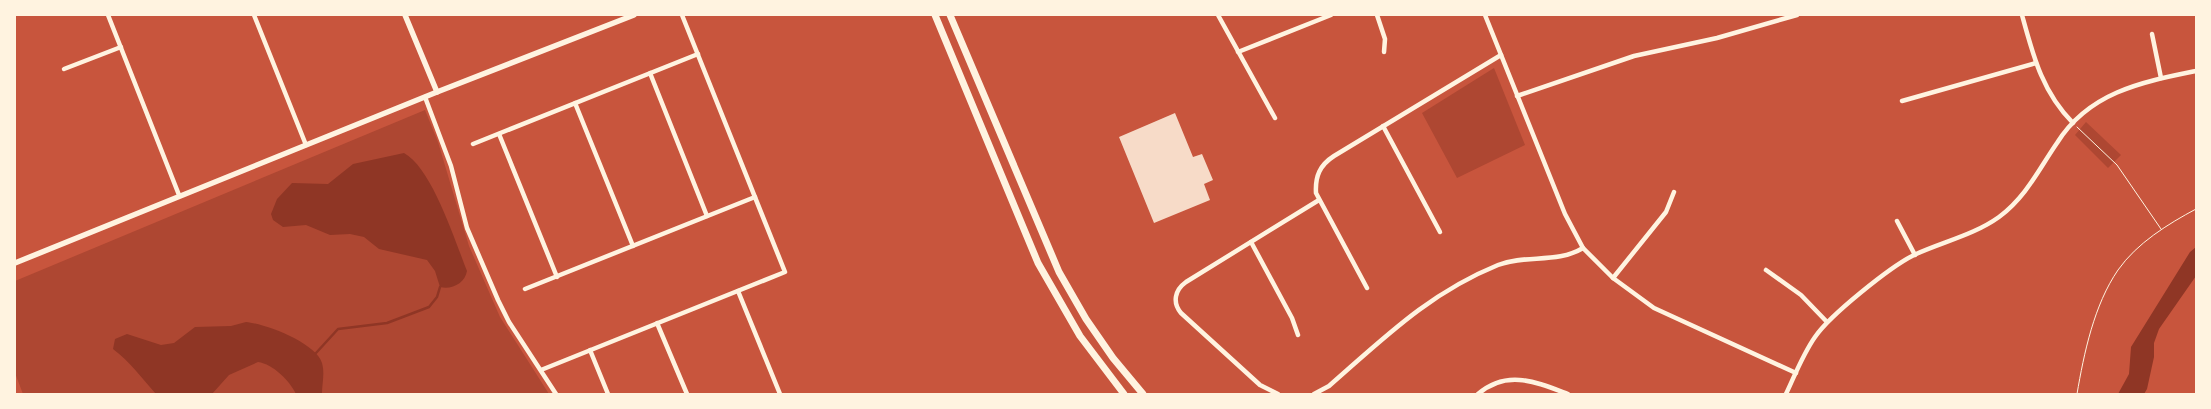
<svg xmlns="http://www.w3.org/2000/svg" width="2211" height="409" font-family="'Titillium Web',sans-serif">
  <rect width="100%" height="100%" fill="#c8553d"/>
  <!-- green -->
  <g fill="#ae4732">
    <path d="M1494,68L1525,145L1457,178L1422,113Z"/>
    <path d="M425,110L438,142L469,246L500,317L549,394H23L15,373V281Z"/>
    <path d="M2086,122L2121,155L2108,168L2075,135Z"/>
  </g>
  <!-- water -->
  <g fill="#8f3625">
    <path d="M404,153C432,168 455,241 467,271C465,283 452,290 440,287L435,271L427,260L379,249L364,237L350,234L330,235L306,225L283,227L273,220L271,214L277,199L292,183L328,184L353,164Z"/>
    <path d="M2196,247V276L2159,329L2154,343V357L2147,389L2144,394H2118L2129,374L2131,347L2190,252Z"/>
    <path d="M246,322C266,324 316,343 322,363C325,374 322,383 322,394H296C290,381 273,364 258,362L229,375L212,394H156C142,378 129,361 113,349L115,339L127,334L161,345L174,343L195,327L231,326Z"/>
  </g>
  <g fill="none" stroke-linecap="round" stroke-linejoin="round">
    <!-- stream -->
    <path stroke="#8f3625" stroke-width="2.5" d="M316,353L338,329L387,323L429,307L437,297L440,287"/>
  </g>
  <!-- building -->
  <path fill="#f7dbc8" d="M1175,113L1193,157L1202,154L1213,180L1204,184L1210,200L1154,223L1119,137Z"/>
  <g fill="none" stroke-linecap="round" stroke-linejoin="round">
    <!-- path -->
    <g stroke="#fff3e0" stroke-width="1">
      <path d="M2077,127L2117,165L2161,229"/>
      <path d="M2077,394C2084,353 2094,305 2118,270C2137,243 2168,224 2196,209"/>
    </g>
    <!-- minor -->
    <g stroke="#fff3e0" stroke-width="4.5">
      <path d="M108,15L179,195"/>
      <path d="M254,15L306,145"/>
      <path d="M1218,15L1275,118"/>
      <path d="M1377,15L1385,39L1384,52"/>
      <path d="M1485,15L1565,214L1583,248L1613,278L1654,308L1796,373"/>
      <path d="M2022,15C2033,55 2042,92 2073,123"/>
      <path d="M2152,34L2161,78"/>
      <path d="M1238,52L1331,15"/>
      <path d="M64,69L121,47"/>
      <path d="M650,73L707,216"/>
      <path d="M1517,96L1634,56L1717,38L1797,15"/>
      <path d="M425,97L451,166L467,228L498,300L509,322L556,394"/>
      <path d="M1902,101L2036,63"/>
      <path d="M575,103L633,246"/>
      <path d="M1383,126L1440,232"/>
      <path d="M499,134L557,277"/>
      <path d="M473,144L698,54"/>
      <path d="M1897,221L1915,255"/>
      <path d="M1251,242L1292,318L1298,335"/>
      <path d="M1766,270L1801,295L1827,322"/>
      <path d="M1613,278L1666,212L1674,192"/>
      <path d="M1367,288L1316,193C1315,176 1320,165 1334,156L1501,55"/>
      <path d="M525,289L755,197"/>
      <path d="M738,291L780,394"/>
      <path d="M657,323L687,394"/>
      <path d="M590,350L608,394"/>
      <path d="M541,370L785,272L682,15"/>
      <path d="M1278,394L1260,385L1181,313C1172,302 1175,290 1186,282L1319,200"/>
      <path d="M1314,394L1329,386C1384,338 1429,293 1498,265C1526,254 1557,264 1583,248"/>
      <path d="M1478,394C1507,369 1536,382 1568,394"/>
      <path d="M1786,394C1795,375 1803,354 1815,337C1830,315 1890,267 1914,255C1942,242 1974,235 1999,217C2026,197 2039,169 2057,143C2089,92 2142,82 2196,71"/>
    </g>
    <!-- tertiary -->
    <g stroke="#fff3e0" stroke-width="5.5">
      <path d="M405,15L437,92"/>
      <path d="M15,263L437,92L634,15"/>
    </g>
    <!-- primary -->
    <g stroke="#fff3e0" stroke-width="7">
      <path d="M935,15L1038,263L1080,336L1124,394"/>
      <path d="M950,15L1059,272L1086,319L1113,358L1143,394"/>
    </g>
  </g>
  <!-- border -->
  <rect width="2211" height="409" fill="none" stroke="#fff3e0" stroke-width="32"/>
</svg>
